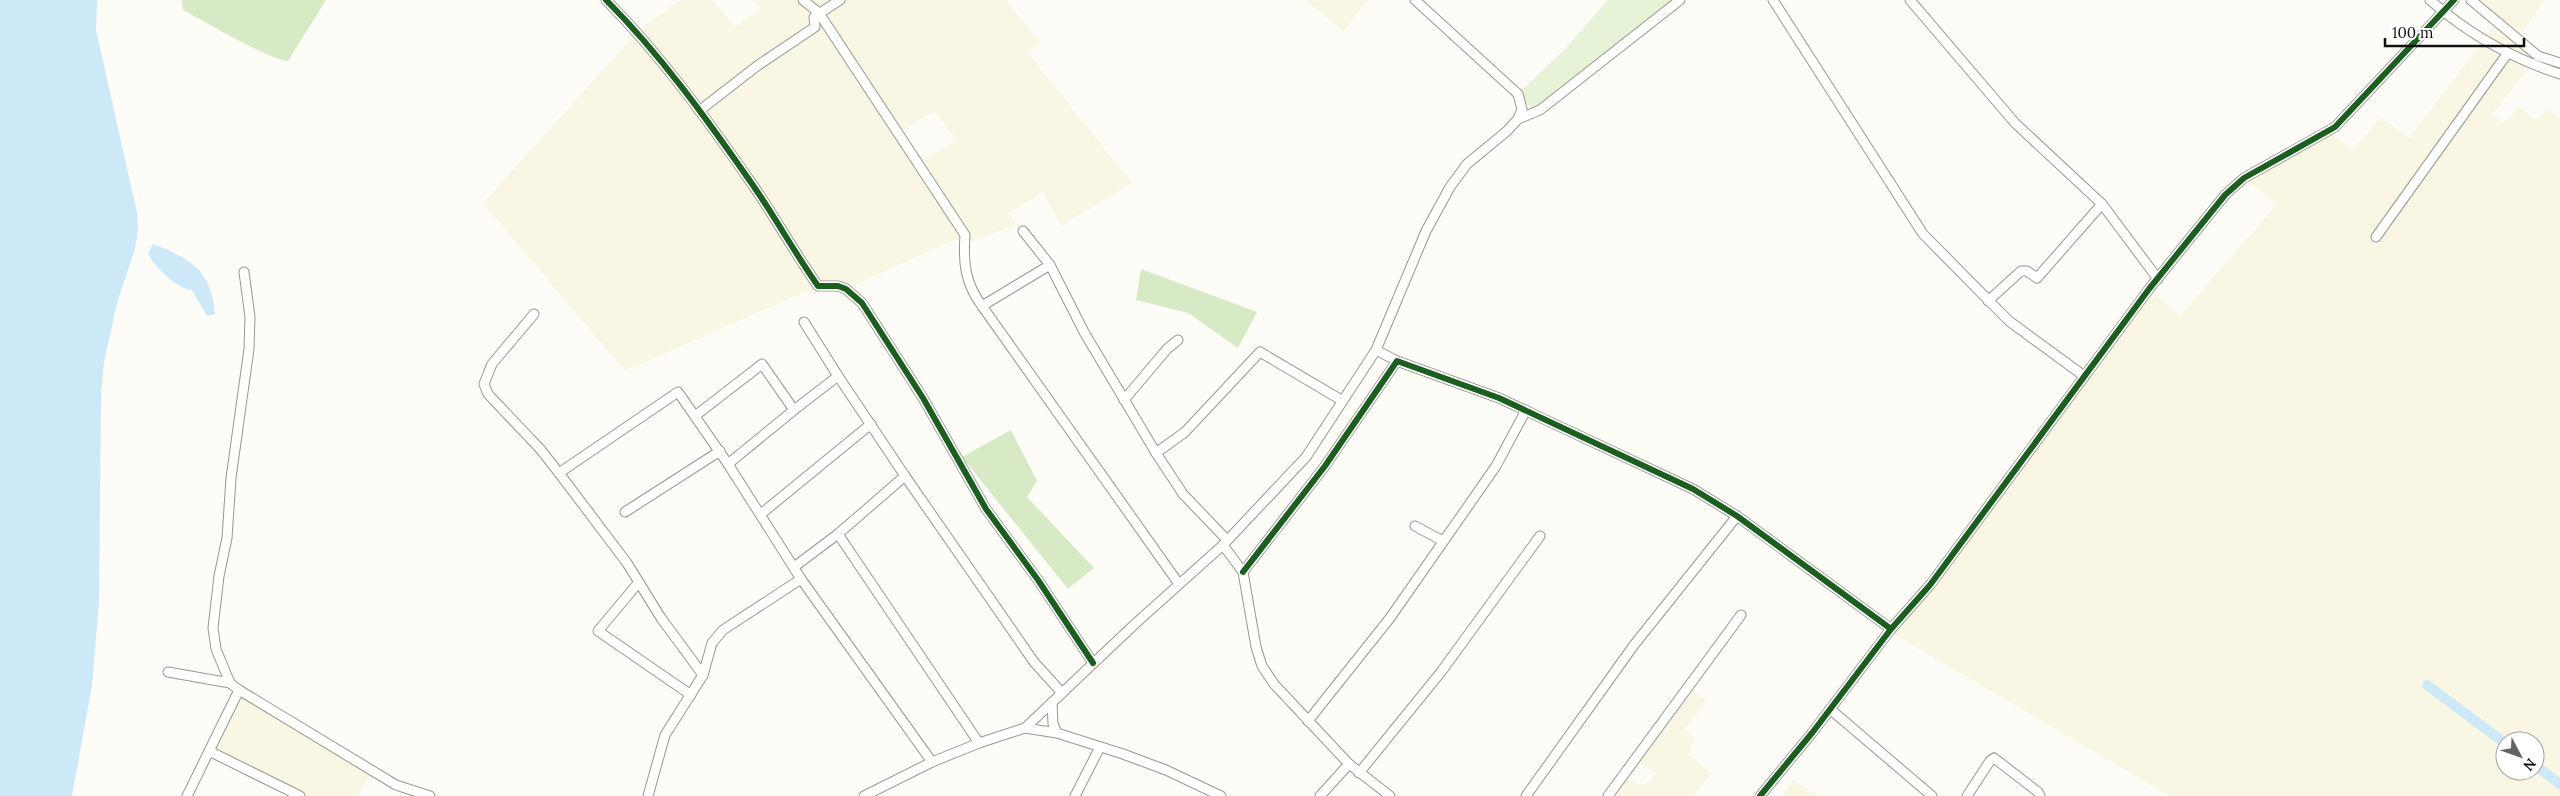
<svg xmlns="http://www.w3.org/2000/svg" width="2560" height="796" font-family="Lora,serif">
  <rect width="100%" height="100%" fill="#fdfcf7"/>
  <!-- farmland -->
  <g fill="#f9f7e4" fill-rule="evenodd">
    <path d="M680,0H712L735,27L761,9L754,0H797L814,16L819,14L803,0H1005L1041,43L1027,52L1132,183L1061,226L1043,192L1009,213L1016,224L971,243L965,235L846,289L818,286L625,371L483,203L638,31ZM934,111L957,140L919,163L899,133Z"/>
    <path d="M1306,0H1368L1343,31Z"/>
    <path d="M2471,0H2545L2518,38L2538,56L2492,115L2503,123L2519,107L2536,121L2547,109L2560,118V796H2170L1885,629L1903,612L1922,589L2149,289L2180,316L2277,204L2244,178L2329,132L2352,150L2381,118L2409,138L2497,23ZM2505,741H2535V771H2505Z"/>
    <path d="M239,690L372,770L358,796H300L209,751Z"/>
    <path d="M1693,690L1706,701L1685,729L1694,739L1689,755L1711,773L1693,796H1614L1625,776L1644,786L1656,773L1635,761Z"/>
    <path d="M1793,780L1818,796H1782Z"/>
  </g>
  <!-- green -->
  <path fill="#e7f3d7" d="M1608,0H1680L1540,110L1528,105L1518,94L1564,50Z"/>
  <!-- forest -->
  <g fill="#d8eac5">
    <path d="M182,0H326L288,61C269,60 204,21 183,10Z"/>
    <path d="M1141,269L1257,312L1238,348L1188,313L1136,300Z"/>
    <path d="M1011,430L1037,481L1027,497L1094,568L1068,589L962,457Z"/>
  </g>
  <!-- water -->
  <g fill="#cde8f7">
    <path d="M0,0H97L96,30L137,213L138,230L135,249L117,303L104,362L101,394L99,601L92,685L72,796H0Z"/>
    <path d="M153,244C190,258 212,271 215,314L207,316L192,290C176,288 154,267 148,253Z"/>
  </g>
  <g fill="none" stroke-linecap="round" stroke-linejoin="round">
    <!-- canal -->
    <g stroke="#cde8f7" stroke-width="10">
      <path d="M2427,685L2505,743"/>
      <path d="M2535,765L2560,784"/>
    </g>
    <!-- minor casing -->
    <g stroke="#979795" stroke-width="11">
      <g id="minor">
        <path d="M606,0C660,54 706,118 750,181C774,215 794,252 818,286H838L846,289L862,303L923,398L986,509L1038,580L1093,663"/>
        <path d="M803,0L819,13L965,235C963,263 965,283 982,306"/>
        <path d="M1415,0L1518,94L1522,109L1518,119"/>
        <path d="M1773,0L1923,234L2009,321L2084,376"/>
        <path d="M1910,0L2015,123L2102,204L2158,279"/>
        <path d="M2430,0C2468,34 2511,58 2560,74"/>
        <path d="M2471,0L2538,56L2560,63"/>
        <path d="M699,111L757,66L815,27L814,17L840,0"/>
        <path d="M1023,231L1050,265L1084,332L1156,453L1183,494L1227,540"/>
        <path d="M2376,237L2507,54"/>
        <path d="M1050,265L982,306L1179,584"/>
        <path d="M244,272L250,317L249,349L231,478L227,538L219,576L213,628L216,649L230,683L239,690L396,785L430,796"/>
        <path d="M1988,301L2021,271H2027L2037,278L2102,204"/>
        <path d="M534,314L492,364L484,384L488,394L541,450L559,473L627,563L661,618L703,675L665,735L648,796"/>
        <path d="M804,322L838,376"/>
        <path d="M1376,350L1397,361"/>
        <path d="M1124,400L1167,349L1178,340"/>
        <path d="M695,416L762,364L794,410L838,376L905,476L838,534L794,567"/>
        <path d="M1156,453L1185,432L1260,352L1343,401"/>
        <path d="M728,464L794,410"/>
        <path d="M559,473L678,392L728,464L801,579L932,762"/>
        <path d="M905,476L1034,662L1062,693"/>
        <path d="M625,512L720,451"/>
        <path d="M761,514L871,424"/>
        <path d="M1415,526L1443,541"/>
        <path d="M838,534L979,743"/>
        <path d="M1223,545L1306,457L1376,350L1426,231L1450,187L1467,164L1507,131L1518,119L1540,110L1680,0"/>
        <path d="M1243,572L1325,466L1397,361L1499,398L1693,489L1737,516L1891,629"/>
        <path d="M639,582L598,631L691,695"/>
        <path d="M168,672L230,683"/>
        <path d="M703,675L712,643L723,630L801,579"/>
        <path d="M1052,702L1053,724L1057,733"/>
        <path d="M1830,709L1932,796"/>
        <path d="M1308,721L1390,618L1496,466L1526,410"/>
        <path d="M1025,728L1136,623L1223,545L1243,572L1256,647L1262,666L1274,684L1349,764L1390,796"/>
        <path d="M209,751L300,796"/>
        <path d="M1359,773L1441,672L1540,536"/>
        <path d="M187,796L239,690"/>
        <path d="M864,796L932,762L979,743L1025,728L1057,733L1123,754L1166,770L1221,796"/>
        <path d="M1075,796L1100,747"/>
        <path d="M1320,796L1349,764"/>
        <path d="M1526,796L1634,645L1737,516"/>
        <path d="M1608,796L1741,615"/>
        <path d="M1760,796L1812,733L1891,629L1930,585L2149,289L2225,195L2244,178L2335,127L2454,0"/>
        <path d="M1967,796L1990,761L1994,758L2038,792L2040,796"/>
      </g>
    </g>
    <!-- minor -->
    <use href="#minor" stroke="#fffffe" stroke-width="9"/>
    <!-- cycleway casing -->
    <g stroke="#fff" stroke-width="9">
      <g id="cycleway">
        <path d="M606,0C660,54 706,118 750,181C774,215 794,252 818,286H838L846,289L862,303L923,398L986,509L1038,580L1093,663"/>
        <path d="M1243,572L1325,466L1397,361L1499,398L1693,489L1737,516L1891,629"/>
        <path d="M1760,796L1812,733L1891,629L1930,585L2149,289L2225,195L2244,178L2335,127L2454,0"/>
      </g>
    </g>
    <!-- cycleway -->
    <use href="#cycleway" stroke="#1b5e20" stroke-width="6"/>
  </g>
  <!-- north arrow -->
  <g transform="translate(2520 756) rotate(131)"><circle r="24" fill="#ffffff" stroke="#a0a0a0"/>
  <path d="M0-4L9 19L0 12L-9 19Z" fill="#646362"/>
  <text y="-8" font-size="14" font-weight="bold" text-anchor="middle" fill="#111111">N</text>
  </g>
  <!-- scale -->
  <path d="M2385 38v8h139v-8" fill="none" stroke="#111111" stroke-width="2.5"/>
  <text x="2392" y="38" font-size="15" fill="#111111" stroke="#ffffff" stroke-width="4" paint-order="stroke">100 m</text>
</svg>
